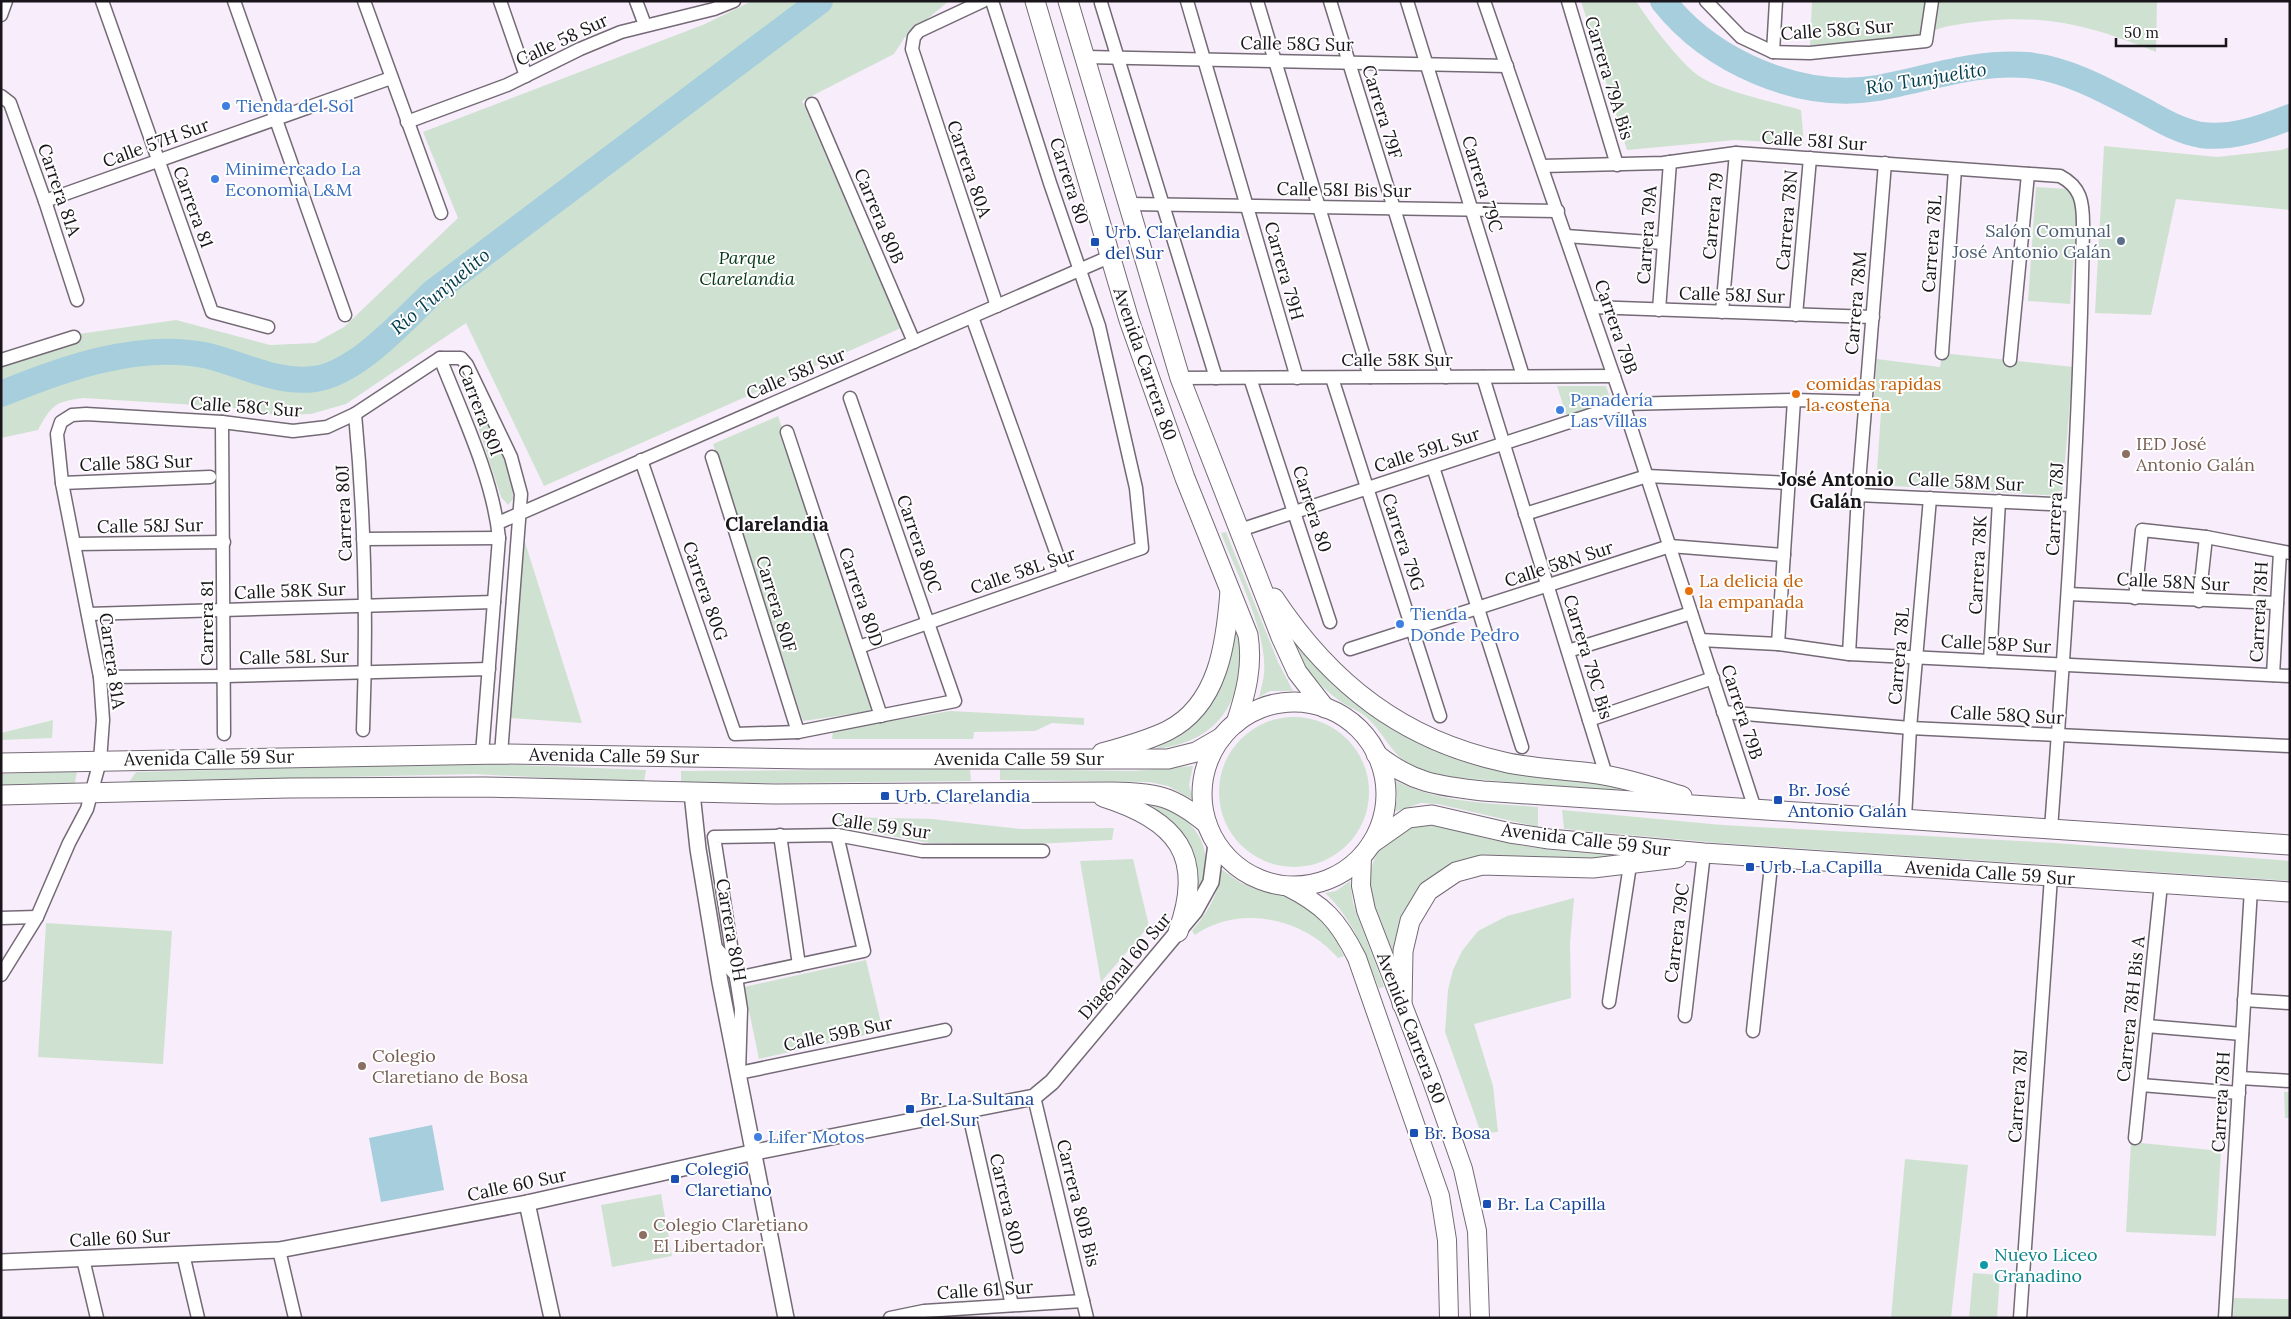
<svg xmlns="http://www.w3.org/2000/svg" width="2291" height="1319" font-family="Lora,serif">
  <rect width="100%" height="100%" fill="#f8edfa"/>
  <!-- green -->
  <g fill="#cfe2d1">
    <path d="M752,1H949L905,37L894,54L802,101L901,328L544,486L466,323L346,404L311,414L275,415L228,407L83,398C54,402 52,405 38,430L1,438V355L72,335L176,320L270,345L315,343L344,327L458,218L423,132L705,24Z"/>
    <path d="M1581,1H1636C1650,23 1675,56 1695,73C1715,90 1774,102 1801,110L1804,144L1735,140L1627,150Z"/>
    <path d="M1812,1H2157L2156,52C2081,21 2030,11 1949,26C1935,29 1922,36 1909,38C1876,42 1843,44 1810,46Z"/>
    <path d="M2104,146L2217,157L2281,150L2290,147V210L2176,199L2151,315L2095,313Z"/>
    <path d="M2036,187L2066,189L2072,192L2078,207L2070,304L2028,301Z"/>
    <path d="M1942,353L2073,367L2062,496L1876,485L1882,398L1874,397L1877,359L1940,367Z"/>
    <path d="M1557,386H1606L1611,401L1567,417Z"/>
    <path d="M472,397L477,401C488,424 515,475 513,499L508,505L501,497L470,402Z"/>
    <path d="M778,416L878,710L803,721L713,444Z"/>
    <path d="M1226,532L1278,662L1293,691H1270L1259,697C1261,689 1263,681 1264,674C1268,633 1236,572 1221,533Z"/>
    <path d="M523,536L582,723L510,718Z"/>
    <path d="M1234,622C1237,636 1242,650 1242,664C1242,670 1240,676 1238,682C1227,725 1198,744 1155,749C1215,716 1228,689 1234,622Z"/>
    <path d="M1288,633L1312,662L1355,703L1406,736L1466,761L1522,775L1600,783L1636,794L1453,777C1432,773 1408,769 1394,751C1384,739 1377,726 1365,716C1357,710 1349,707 1341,702C1316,684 1299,662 1288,633Z"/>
    <path d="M950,711L1084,718V725L1052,723L1035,731L974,732L973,739H832L833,731Z"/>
    <circle cx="1294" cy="792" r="75"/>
    <path d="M53,720L52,738L1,740V733Z"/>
    <path d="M473,763L646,770L644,783L474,774L129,782L136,772Z"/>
    <path d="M1193,766L1189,785L1193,800L1168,786L1149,782L1000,780V769L1133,771Z"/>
    <path d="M970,769L971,781L681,784V771Z"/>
    <path d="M77,771L75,783L1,786V774Z"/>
    <path d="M1396,781C1440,803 1489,803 1538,807V827L1438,804L1421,803L1394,812L1397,799Z"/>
    <path d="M1145,805C1191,808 1220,848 1199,892C1194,853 1180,824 1145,805Z"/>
    <path d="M1562,810L1722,825L2055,843L2290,861V881L1718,843L1564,829Z"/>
    <path d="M839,817L932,819L1021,829L1114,828L1112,840L1017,845L930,843L841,827Z"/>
    <path d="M1420,824C1452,828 1482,838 1514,844C1549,851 1584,853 1620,856L1592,861H1465C1421,876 1399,907 1393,953C1386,934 1373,912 1371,891C1366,857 1387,831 1420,824Z"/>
    <path d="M1133,859L1149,926L1101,982L1080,861Z"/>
    <path d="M1221,869L1241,883L1297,900L1316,914L1333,934L1344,956L1338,958C1303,918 1240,904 1195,935L1192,931C1208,911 1219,895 1221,869Z"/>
    <path d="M1350,881L1353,903L1384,987L1379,988C1364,952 1354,920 1325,893L1336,891Z"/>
    <path d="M1574,898L1570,943L1571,998L1474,1024L1493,1086L1498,1132L1481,1133L1445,1032L1448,990L1453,970L1462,951L1478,931L1507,916Z"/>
    <path d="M46,923L172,931L163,1064L38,1057Z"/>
    <path d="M866,960L883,1031L759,1059L744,987Z"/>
    <path d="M2284,1092H2290V1118H2285Z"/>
    <path d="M2131,1142L2221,1151L2216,1236L2126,1232Z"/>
    <path d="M1905,1159L1968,1165L1951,1318H1891Z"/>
    <path d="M661,1194L672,1256L612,1267L601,1205Z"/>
    <path d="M1973,1273L2000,1275L1997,1318H1969Z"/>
    <path d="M2234,1298L2290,1299V1318H2233Z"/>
  </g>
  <!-- water -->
  <path fill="#a6cedd" d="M432,1125L444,1190L381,1202L369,1138Z"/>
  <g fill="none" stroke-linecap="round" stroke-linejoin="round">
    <!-- river -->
    <g stroke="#a6cedd" stroke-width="26">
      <path d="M1663,1C1711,62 1800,101 1878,88C1928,79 1975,61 2027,65C2067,69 2105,90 2139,108C2160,119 2178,131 2201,135C2231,139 2262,128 2290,117"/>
      <path d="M1,394C62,369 137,342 204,355C241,363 275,384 314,379C356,374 403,321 432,293L820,1"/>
    </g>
    <!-- minor casing -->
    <g stroke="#746a76" stroke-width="15">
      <g id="minor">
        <path d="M102,1L212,312L268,327"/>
        <path d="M234,1L345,315"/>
        <path d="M364,1L441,213"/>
        <path d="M500,1L526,76"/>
        <path d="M636,1L645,25"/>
        <path d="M983,1L919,31L914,37L912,49L997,306"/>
        <path d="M1187,1L1297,378"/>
        <path d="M1257,1L1370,377"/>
        <path d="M1330,1L1446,377"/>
        <path d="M1407,1L1523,376"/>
        <path d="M1484,1L1620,394L1755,809"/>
        <path d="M1568,1L1617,165"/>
        <path d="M1706,1L1741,37L1773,52L1810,53L1926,41L1932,1"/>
        <path d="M1101,3L1216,378"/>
        <path d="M1,15L6,1"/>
        <path d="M1773,52L1776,1"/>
        <path d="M1086,57L1507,66"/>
        <path d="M1,96L10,103L45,201L77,300"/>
        <path d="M812,104L914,342"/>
        <path d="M407,122L507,85L580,49L621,32L714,9L734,1"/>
        <path d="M1542,166L1663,163L1736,153L2060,176C2081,187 2083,202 2083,224C2080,426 2066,627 2051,829"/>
        <path d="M45,201L391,78"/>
        <path d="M1129,204L1558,211"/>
        <path d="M1566,236L1663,243"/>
        <path d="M1591,307L1873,317"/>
        <path d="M1659,310L1670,162"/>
        <path d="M1722,312L1736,153"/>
        <path d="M1796,315L1810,158"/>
        <path d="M972,317L1064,574"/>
        <path d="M1942,353L1955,169"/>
        <path d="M440,358C462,414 493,478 499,538L482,754"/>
        <path d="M1,360L74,337"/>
        <path d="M2010,360L2028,174"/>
        <path d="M1483,377L1606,775"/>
        <path d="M1180,378L1614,376"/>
        <path d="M1250,378L1330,622"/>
        <path d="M1332,378L1440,716"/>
        <path d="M355,414C365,519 367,625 363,730"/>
        <path d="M222,422L224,734"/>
        <path d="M787,432L881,716"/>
        <path d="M712,457L798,732"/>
        <path d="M641,460L735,734L798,732L955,701L850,398"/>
        <path d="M1433,467L1522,747"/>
        <path d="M62,483L210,477"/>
        <path d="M1858,495L2072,505"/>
        <path d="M1525,514L1647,476L1788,483"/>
        <path d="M498,523L1109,257"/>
        <path d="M1240,530L1624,404L1794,400L1866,402"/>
        <path d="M363,539L499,538"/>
        <path d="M76,544L224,542"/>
        <path d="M2068,594L2277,603"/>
        <path d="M2135,598L2142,530L2206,537L2290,553"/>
        <path d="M2199,601L2206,537"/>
        <path d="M88,614L494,602"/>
        <path d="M1700,640L1778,644L1849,654L2290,676"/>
        <path d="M1778,644L1794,400"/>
        <path d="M859,647L1142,548L1136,488L1099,326L1050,183L992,1"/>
        <path d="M1350,649L1670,546L1784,555"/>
        <path d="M1568,651L1691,613"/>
        <path d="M1849,654L1858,495L1885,163"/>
        <path d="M1990,661L1999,501"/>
        <path d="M2273,675L2280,552"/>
        <path d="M100,677L225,676L489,669"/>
        <path d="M1723,712L1910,728L2290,746"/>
        <path d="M1589,720L1713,678"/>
        <path d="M1905,818L1910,728L1930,498"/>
        <path d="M780,835L799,965"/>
        <path d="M1,918L37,917"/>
        <path d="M1,975L37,917L69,843L87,809L100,761L103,720L100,677L62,483L57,434L61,422L72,415L86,414L222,422L293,431L327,427L355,414L440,358H461L467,365L511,457L521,494L501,754"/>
        <path d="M736,978L864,951L837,835"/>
        <path d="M2244,1000L2290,1003"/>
        <path d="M1609,1002L1630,865"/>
        <path d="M1685,1016L1704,853"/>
        <path d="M2147,1026L2242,1034"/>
        <path d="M945,1030L739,1073L741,1009L714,837L837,835L922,851H1043"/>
        <path d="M1753,1031L1772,857"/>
        <path d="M2240,1078L2290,1081"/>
        <path d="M2141,1085L2239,1093"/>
        <path d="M1034,1097L1087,1318"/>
        <path d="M968,1110L1012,1305"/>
        <path d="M2135,1138L2161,884"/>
        <path d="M279,1250L295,1318"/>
        <path d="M183,1254L198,1318"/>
        <path d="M83,1259L97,1318"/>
        <path d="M890,1318L924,1311L1083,1301"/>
        <path d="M2020,1318L2051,877"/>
        <path d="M2225,1318L2251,889"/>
      </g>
    </g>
    <!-- tertiary casing -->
    <g stroke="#746a76" stroke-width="18">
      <g id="tertiary">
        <path d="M692,793L698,849L720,982L786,1318"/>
        <path d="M716,950L735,972"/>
        <path d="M527,1203L552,1318"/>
        <path d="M1,1262L279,1250L527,1203L755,1152L1034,1097L1052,1082L1195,911L1211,882L1216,844"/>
      </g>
    </g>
    <!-- secondary casing -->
    <g stroke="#746a76" stroke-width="20">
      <g id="secondary">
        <path d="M1362,856L1361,886L1366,910L1431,1078L1463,1169L1477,1231L1480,1318"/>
        <path d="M1286,886C1324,905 1338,920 1357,958L1440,1196L1447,1240L1449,1318"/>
      </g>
    </g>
    <!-- primary casing -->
    <g stroke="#746a76" stroke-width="21">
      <g id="primary">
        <path d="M1035,1L1129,320L1185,478L1248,635C1253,666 1246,693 1236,723"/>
        <path d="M1068,1L1180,378L1281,637L1297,672L1325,708"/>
        <path d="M1274,598C1331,684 1403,740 1504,762C1533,769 1562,769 1591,773C1622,777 1652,787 1682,796"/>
        <circle cx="1294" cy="794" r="92"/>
        <path d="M1102,753C1124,747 1146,741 1167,731C1219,705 1226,643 1230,591"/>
        <path d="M1376,754C1412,783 1438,786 1483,791L2290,845"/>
        <path d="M1,763L501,754L808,759H1168L1196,752L1222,737"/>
        <path d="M1,795L289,788L484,787L775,794L1112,792C1156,793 1172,795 1207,824"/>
        <path d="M1103,797C1176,820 1206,855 1178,932"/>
        <path d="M1371,844L1408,818L1432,815L1510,833L1549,839L1704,853L2290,892"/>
        <path d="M1402,1004L1403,951L1410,921L1428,891L1456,872L1482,865L1593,868L1677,858"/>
      </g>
    </g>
    <!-- minor -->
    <use href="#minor" stroke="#fff" stroke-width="12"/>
    <!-- tertiary -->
    <use href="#tertiary" stroke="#fff" stroke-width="15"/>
    <!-- secondary -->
    <use href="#secondary" stroke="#fff" stroke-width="18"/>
    <!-- primary -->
    <use href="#primary" stroke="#fff" stroke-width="19"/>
  </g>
  <!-- markers -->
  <g fill="#3f7fe0" stroke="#fefefe" stroke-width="2">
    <circle cx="226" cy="106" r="5"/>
    <circle cx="215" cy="179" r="5"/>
    <circle cx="1560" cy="410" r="5"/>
    <circle cx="1400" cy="624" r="5"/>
    <circle cx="758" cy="1137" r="5"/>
  </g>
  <circle fill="#5c6f8a" stroke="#fefefe" stroke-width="2" cx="2121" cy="241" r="5"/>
  <g fill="#1a4fb4" stroke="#fefefe" stroke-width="2">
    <rect x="1090" y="237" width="10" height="10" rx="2.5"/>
    <rect x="880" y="791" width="10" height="10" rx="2.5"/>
    <rect x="1773" y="795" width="10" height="10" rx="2.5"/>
    <rect x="1745" y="862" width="10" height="10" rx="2.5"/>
    <rect x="905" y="1104" width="10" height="10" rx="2.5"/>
    <rect x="1409" y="1128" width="10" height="10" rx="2.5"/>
    <rect x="670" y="1174" width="10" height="10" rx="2.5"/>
    <rect x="1482" y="1199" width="10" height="10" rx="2.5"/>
  </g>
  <g fill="#e8710a" stroke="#fefefe" stroke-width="2">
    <circle cx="1796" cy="394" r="5"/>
    <circle cx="1689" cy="591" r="5"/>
  </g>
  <g fill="#8d6e63" stroke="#fefefe" stroke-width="2">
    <circle cx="2126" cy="454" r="5"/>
    <circle cx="362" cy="1066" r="5"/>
    <circle cx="643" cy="1235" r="5"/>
  </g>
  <circle fill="#0f9aa8" stroke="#fefefe" stroke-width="2" cx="1984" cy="1265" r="5"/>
  <g text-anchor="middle" stroke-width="4" stroke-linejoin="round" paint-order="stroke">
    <!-- street labels -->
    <g font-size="18" fill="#19151a" stroke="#fefefe">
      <text transform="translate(1837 30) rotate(-4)" y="6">Calle 58G Sur</text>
      <text transform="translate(562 40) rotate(-25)" y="6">Calle 58 Sur</text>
      <text transform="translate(1297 44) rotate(1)" y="6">Calle 58G Sur</text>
      <text transform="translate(1609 78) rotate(73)" y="6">Carrera 79A Bis</text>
      <text transform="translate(1382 112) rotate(73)" y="6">Carrera 79F</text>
      <text transform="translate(1814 141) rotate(4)" y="6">Calle 58I Sur</text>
      <text transform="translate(156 143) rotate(-20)" y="6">Calle 57H Sur</text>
      <text transform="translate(969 169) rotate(71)" y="6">Carrera 80A</text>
      <text transform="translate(1069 181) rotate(72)" y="6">Carrera 80</text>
      <text transform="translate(1482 184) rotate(73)" y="6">Carrera 79C</text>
      <text transform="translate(59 190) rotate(71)" y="6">Carrera 81A</text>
      <text transform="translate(1344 190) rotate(1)" y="6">Calle 58I Bis Sur</text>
      <text transform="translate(193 207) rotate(70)" y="6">Carrera 81</text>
      <text transform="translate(879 216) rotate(67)" y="6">Carrera 80B</text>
      <text transform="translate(1713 216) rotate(-85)" y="6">Carrera 79</text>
      <text transform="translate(1787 220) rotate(-85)" y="6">Carrera 78N</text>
      <text transform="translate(1647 235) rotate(-86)" y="6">Carrera 79A</text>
      <text transform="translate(1932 244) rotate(-86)" y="6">Carrera 78L</text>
      <text transform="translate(1284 271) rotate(74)" y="6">Carrera 79H</text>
      <text transform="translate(1732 295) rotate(2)" y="6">Calle 58J Sur</text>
      <text transform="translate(1856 303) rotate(-85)" y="6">Carrera 78M</text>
      <text transform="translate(1616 327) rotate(71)" y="6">Carrera 79B</text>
      <text x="1397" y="366">Calle 58K Sur</text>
      <text transform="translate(1145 364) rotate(71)" y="6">Avenida Carrera 80</text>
      <text transform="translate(796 374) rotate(-23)" y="6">Calle 58J Sur</text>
      <text transform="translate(246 407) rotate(4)" y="6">Calle 58C Sur</text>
      <text transform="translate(480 410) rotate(69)" y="6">Carrera 80I</text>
      <text transform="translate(1427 450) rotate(-18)" y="6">Calle 59L Sur</text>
      <text transform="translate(136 463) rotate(-2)" y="6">Calle 58G Sur</text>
      <text transform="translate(1966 482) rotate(3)" y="6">Calle 58M Sur</text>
      <text transform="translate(1312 509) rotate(72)" y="6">Carrera 80</text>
      <text transform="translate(2055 509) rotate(-87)" y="6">Carrera 78J</text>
      <text transform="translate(344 513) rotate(-92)" y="6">Carrera 80J</text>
      <text transform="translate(150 526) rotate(-1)" y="6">Calle 58J Sur</text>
      <text transform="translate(1403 542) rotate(72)" y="6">Carrera 79G</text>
      <text transform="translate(919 544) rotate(71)" y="6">Carrera 80C</text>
      <text transform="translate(1559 564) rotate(-18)" y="6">Calle 58N Sur</text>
      <text transform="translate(1978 565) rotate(-87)" y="6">Carrera 78K</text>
      <text transform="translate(1023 571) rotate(-19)" y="6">Calle 58L Sur</text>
      <text transform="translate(2173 582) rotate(3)" y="6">Calle 58N Sur</text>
      <text transform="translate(290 591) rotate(-2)" y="6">Calle 58K Sur</text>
      <text transform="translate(705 591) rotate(71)" y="6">Carrera 80G</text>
      <text transform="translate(861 597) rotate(71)" y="6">Carrera 80D</text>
      <text transform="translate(776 604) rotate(73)" y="6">Carrera 80F</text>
      <text transform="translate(2259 612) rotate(-87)" y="6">Carrera 78H</text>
      <text transform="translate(207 623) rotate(-90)" y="6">Carrera 81</text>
      <text transform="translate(1996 644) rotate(3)" y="6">Calle 58P Sur</text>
      <text transform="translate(1899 656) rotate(-85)" y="6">Carrera 78L</text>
      <text transform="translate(294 657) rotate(-1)" y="6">Calle 58L Sur</text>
      <text transform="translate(1588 657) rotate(73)" y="6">Carrera 79C Bis</text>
      <text transform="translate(112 661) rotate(82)" y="6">Carrera 81A</text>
      <text transform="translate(1742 712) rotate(72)" y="6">Carrera 79B</text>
      <text transform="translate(2007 715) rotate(3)" y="6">Calle 58Q Sur</text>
      <text transform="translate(614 756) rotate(1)" y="6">Avenida Calle 59 Sur</text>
      <text transform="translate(209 758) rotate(-1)" y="6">Avenida Calle 59 Sur</text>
      <text x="1019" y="765">Avenida Calle 59 Sur</text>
      <text transform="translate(881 826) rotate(8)" y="6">Calle 59 Sur</text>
      <text transform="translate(1586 840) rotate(7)" y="6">Avenida Calle 59 Sur</text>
      <text transform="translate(1990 873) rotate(4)" y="6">Avenida Calle 59 Sur</text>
      <text transform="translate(731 930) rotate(80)" y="6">Carrera 80H</text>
      <text transform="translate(1677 933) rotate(-83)" y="6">Carrera 79C</text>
      <text transform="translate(1125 966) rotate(-50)" y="6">Diagonal 60 Sur</text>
      <text transform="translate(2131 1009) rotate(-84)" y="6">Carrera 78H Bis A</text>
      <text transform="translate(1411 1028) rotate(69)" y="6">Avenida Carrera 80</text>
      <text transform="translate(838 1034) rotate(-12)" y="6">Calle 59B Sur</text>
      <text transform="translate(2018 1096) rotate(-86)" y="6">Carrera 78J</text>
      <text transform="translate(2221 1102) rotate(-87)" y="6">Carrera 78H</text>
      <text transform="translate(517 1185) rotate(-12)" y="6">Calle 60 Sur</text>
      <text transform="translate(1078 1203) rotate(76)" y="6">Carrera 80B Bis</text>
      <text transform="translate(1007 1204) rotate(77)" y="6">Carrera 80D</text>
      <text transform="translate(120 1238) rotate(-3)" y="6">Calle 60 Sur</text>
      <text transform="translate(985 1290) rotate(-4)" y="6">Calle 61 Sur</text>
    </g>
    <!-- shop labels -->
    <g font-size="18" fill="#366cbe" stroke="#fefefe" text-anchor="start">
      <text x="236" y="112">Tienda del Sol</text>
      <text x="225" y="175">Minimercado La<tspan x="225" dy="21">Economia L&amp;M</tspan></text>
      <text x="1570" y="406">Panadería<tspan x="1570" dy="21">Las Villas</tspan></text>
      <text x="1410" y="620">Tienda<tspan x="1410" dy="21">Donde Pedro</tspan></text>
      <text x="768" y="1143">Lifer Motos</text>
    </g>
    <!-- service labels -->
    <g font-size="18" fill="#4e5e75" stroke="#fefefe" text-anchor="end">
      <text x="2111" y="237">Salón Comunal<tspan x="2111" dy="21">José Antonio Galán</tspan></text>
    </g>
    <!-- transit labels -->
    <g font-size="18" fill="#164399" stroke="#fefefe" text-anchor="start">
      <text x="1105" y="238">Urb. Clarelandia<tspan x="1105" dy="21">del Sur</tspan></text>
      <text x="1788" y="796">Br. José<tspan x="1788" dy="21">Antonio Galán</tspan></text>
      <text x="895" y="802">Urb. Clarelandia</text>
      <text x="1760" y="873">Urb. La Capilla</text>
      <text x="920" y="1105">Br. La Sultana<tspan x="920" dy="21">del Sur</tspan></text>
      <text x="1424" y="1139">Br. Bosa</text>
      <text x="685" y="1175">Colegio<tspan x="685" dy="21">Claretiano</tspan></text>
      <text x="1497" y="1210">Br. La Capilla</text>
    </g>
    <!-- park labels -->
    <g font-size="18" font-style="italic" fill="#063716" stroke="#fefefe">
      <text x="747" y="264">Parque<tspan x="747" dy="21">Clarelandia</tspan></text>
    </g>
    <!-- food labels -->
    <g font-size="18" fill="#c56008" stroke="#fefefe" text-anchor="start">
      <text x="1806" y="390">comidas rapidas<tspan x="1806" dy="21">la costeña</tspan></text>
      <text x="1699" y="587">La delicia de<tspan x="1699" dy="21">la empanada</tspan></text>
    </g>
    <!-- education labels -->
    <g font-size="18" fill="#785e54" stroke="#fefefe" text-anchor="start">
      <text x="2136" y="450">IED José<tspan x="2136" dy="21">Antonio Galán</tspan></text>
      <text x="372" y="1062">Colegio<tspan x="372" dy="21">Claretiano de Bosa</tspan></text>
      <text x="653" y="1231">Colegio Claretiano<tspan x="653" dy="21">El Libertador</tspan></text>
    </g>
    <!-- culture labels -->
    <g font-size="18" fill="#0d838f" stroke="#fefefe" text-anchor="start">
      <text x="1994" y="1261">Nuevo Liceo<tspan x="1994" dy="21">Granadino</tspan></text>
    </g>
    <!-- water labels -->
    <g font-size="19" font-style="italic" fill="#003c4d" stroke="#fefefe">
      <text transform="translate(1926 78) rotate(-9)" y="7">Río Tunjuelito</text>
      <text transform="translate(440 291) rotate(-40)" y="7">Río Tunjuelito</text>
    </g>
    <!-- neighbourhood labels -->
    <g font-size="19" font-weight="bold" fill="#19151a" stroke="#fefefe">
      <text x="1836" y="486">José Antonio<tspan x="1836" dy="22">Galán</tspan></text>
      <text x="777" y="531">Clarelandia</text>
    </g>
  </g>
  <!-- border -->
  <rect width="2291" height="1319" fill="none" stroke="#19151a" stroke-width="5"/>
  <!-- scale -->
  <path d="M2116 38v8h110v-8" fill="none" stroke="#19151a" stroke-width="2.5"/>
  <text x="2124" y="38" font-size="15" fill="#19151a" stroke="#fefefe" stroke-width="4" paint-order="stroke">50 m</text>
</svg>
